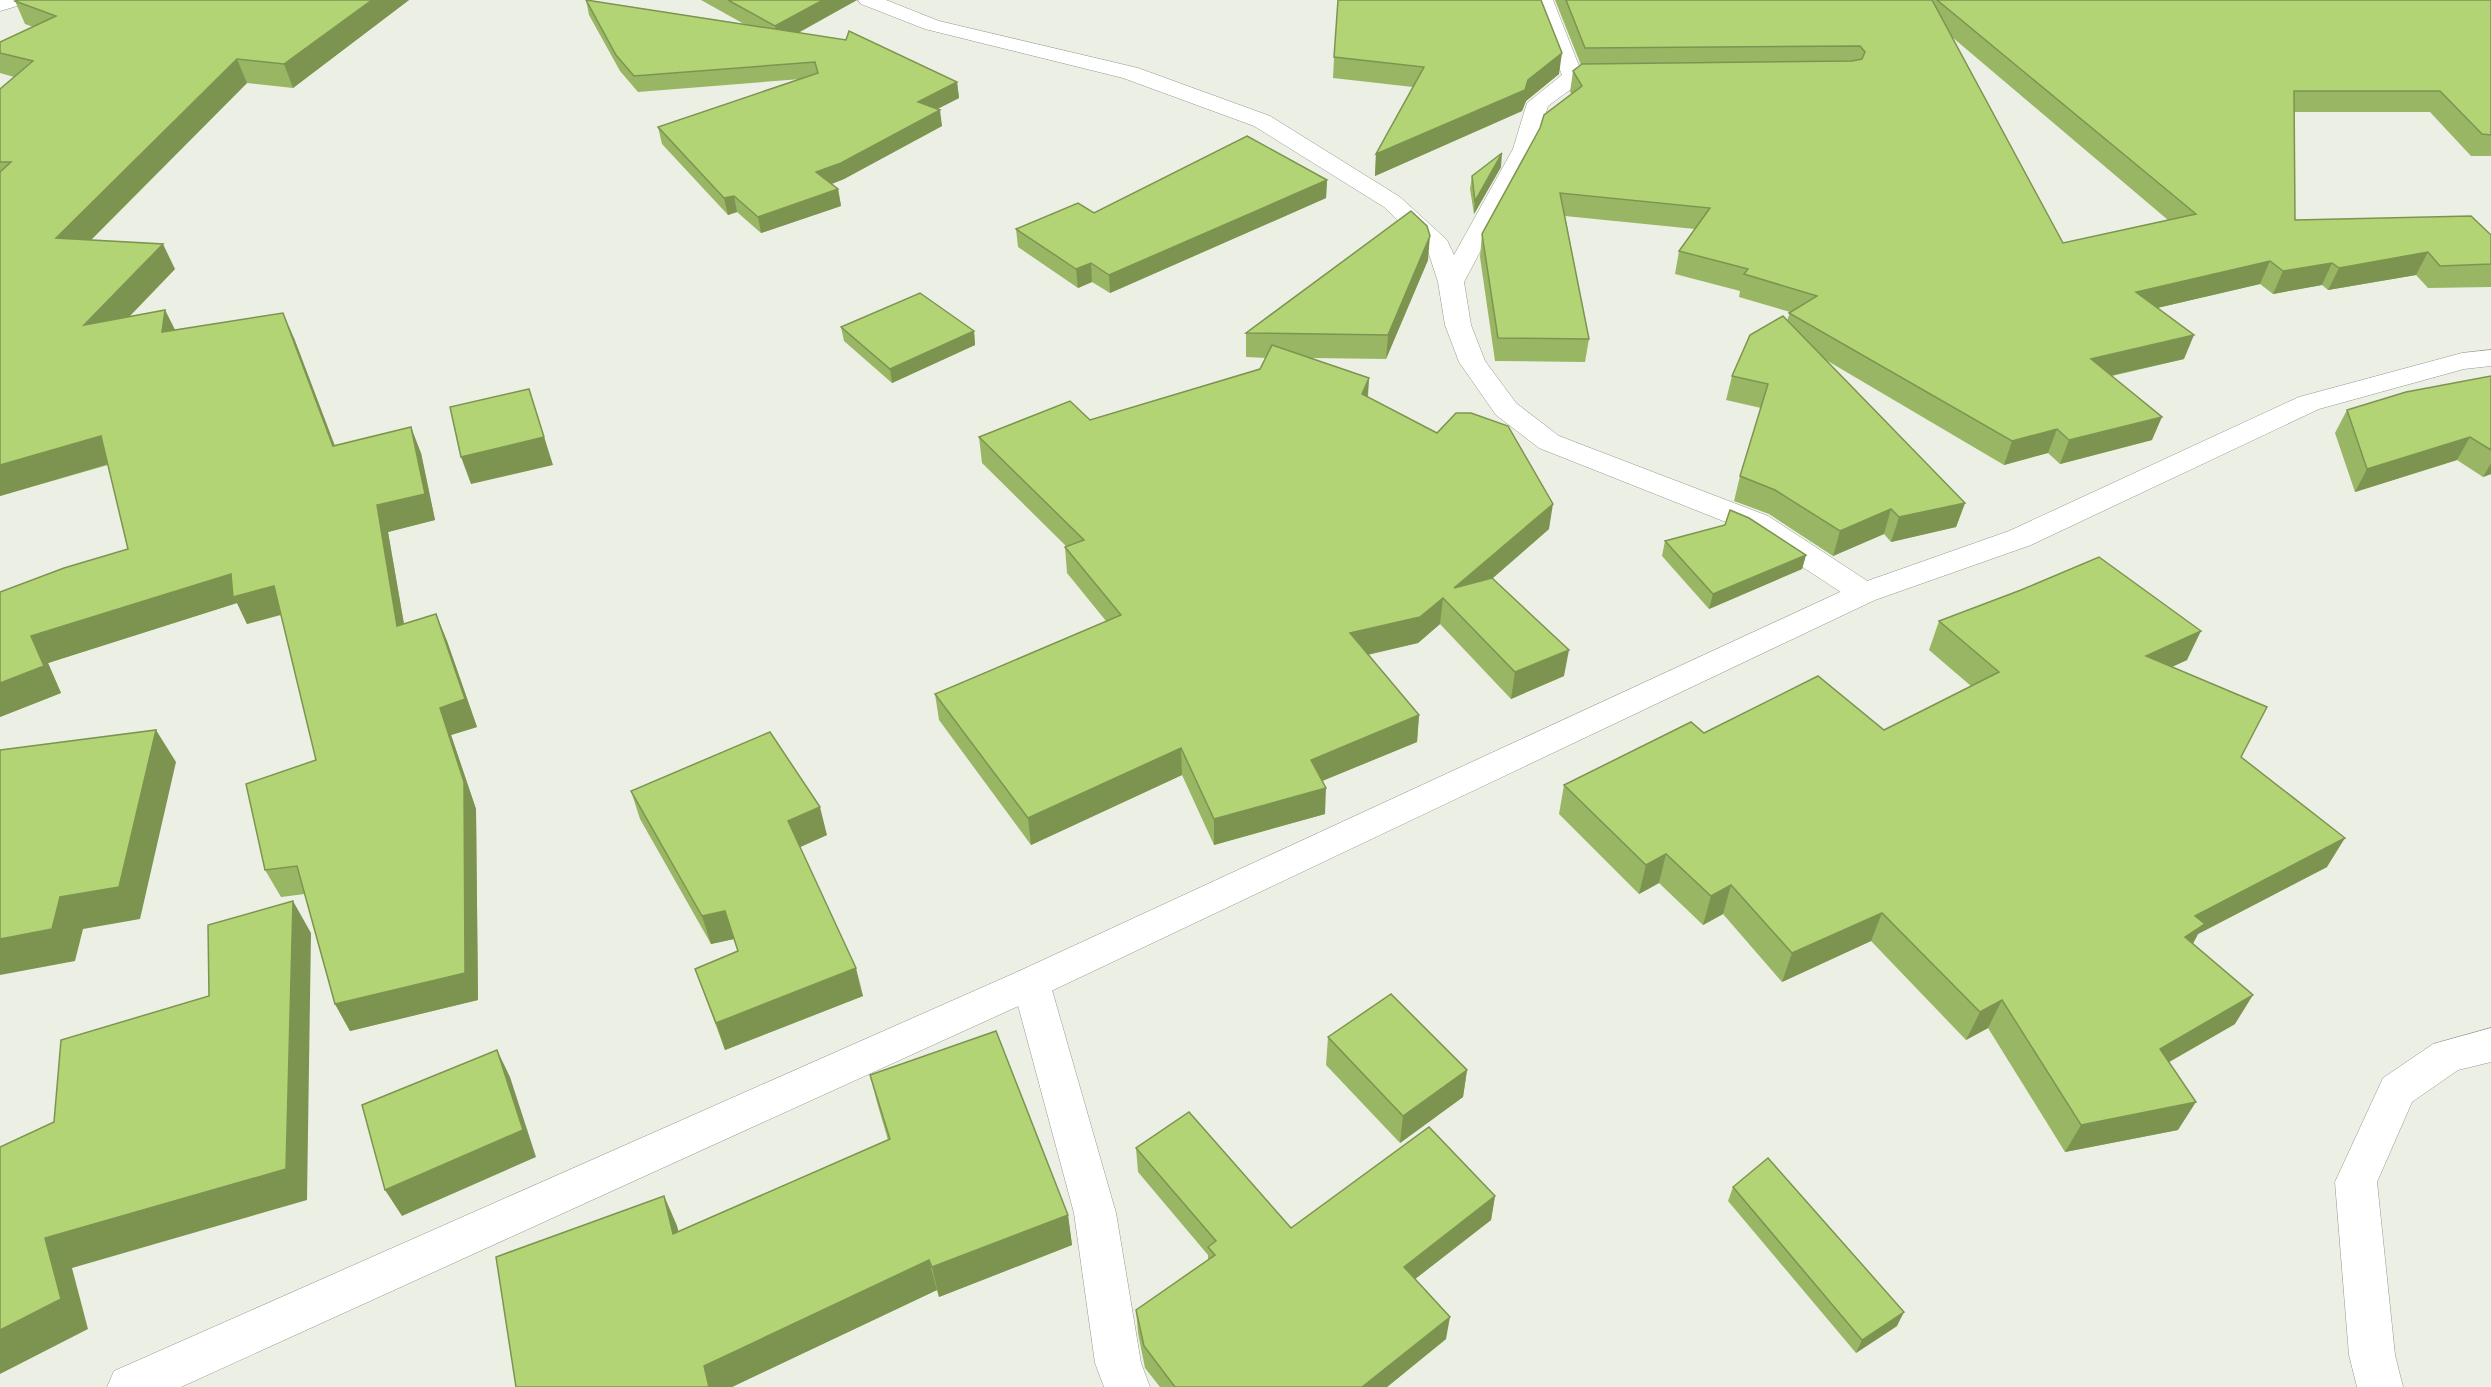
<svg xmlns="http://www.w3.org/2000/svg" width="2491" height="1387" font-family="'Exo 2',sans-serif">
  <rect width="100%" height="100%" fill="#ecf0e4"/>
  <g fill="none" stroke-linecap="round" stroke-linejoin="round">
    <!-- minor casing -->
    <g stroke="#94988d" stroke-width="1">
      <g id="minor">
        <path d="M0,0H27L24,4L0,11Z"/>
        <path d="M858,0H886L939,21L1138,68L1270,116L1400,197L1447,240L1454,255L1513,149L1527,103L1562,75L1533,0H1553L1581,71L1623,73L1626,78L1623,83L1578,84L1548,106L1535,149L1464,282L1471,325L1485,361L1516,403L1559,436L1768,516L1875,586L1880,593L1875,600L1864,603L1853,600L1746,530L1539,448L1496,415L1459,362L1445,325L1438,282L1427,248L1384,207L1254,126L1123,78L925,29L861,4Z"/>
        <path d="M1031,967L1045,972L1050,983L1116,1213L1141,1363L1150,1387H1104L1095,1363L1074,1213L1012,983L1017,972Z"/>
        <path d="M2491,1028V1062L2458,1070L2412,1102L2377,1182L2395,1355L2403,1387H2357L2349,1355L2335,1182L2383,1078L2433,1044Z"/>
      </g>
    </g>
    <!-- secondary casing -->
    <g stroke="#94988d" stroke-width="1">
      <path id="secondary" d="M2491,350V366L2464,369L2319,409L2031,545L1875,600L1045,994L181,1387H107L114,1371L1017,972L1853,586L2009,531L2299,397L2462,353Z"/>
    </g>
    <!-- minor -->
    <use href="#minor" fill="#fff" fill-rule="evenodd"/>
    <!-- secondary -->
    <use href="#secondary" fill="#fff" fill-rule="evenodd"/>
  </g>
  <!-- wall -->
  <g fill="#99b664" fill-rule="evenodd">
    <path d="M18,0H409L293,88L247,83L91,240L175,269L129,317L165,310L175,330L294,338L335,446L421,453L435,520L388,532L404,624L436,614L447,641L477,727L451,735L476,809L478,1000L350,1031L335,1004L305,894L281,897L265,870L316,760L281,615L247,624L237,603L48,663L61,693L0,717V592L128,549L108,465L0,496V89L14,77L0,73V42L33,27L25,24L15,1Z"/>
    <path d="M586,0L744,24L701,0H857L798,33L957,82L959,98L937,109L942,126L844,179L831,184L838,189L841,206L761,233L737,212L728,215L662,144L658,127L801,79L638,92L620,71L589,15Z"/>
    <path d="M1555,0H2491V156H2471L2430,112H2294L2295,220L2491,235V287L2428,288L2416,275L2328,290L2322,285L2273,294L2260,284L2157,308L2184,359L2112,376L2152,440L2060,464L2048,453L2004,465L1826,360L1965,503L1956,527L1891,542L1884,534L1833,556L1769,514L1734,501L1740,476L1761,408L1726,400L1732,376L1787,321L1790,312L1739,297L1740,291L1675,274L1679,251L1695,229L1565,216L1589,339L1585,362L1495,361L1480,257L1482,234L1572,94L1570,92L1573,71L1581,65ZM1952,37L2168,220L2063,243Z"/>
    <path d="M1334,57L1559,74L1526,101L1522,111L1375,176L1376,154L1413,87L1333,78Z"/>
    <path d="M1501,167L1474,214L1470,189L1472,176Z"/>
    <path d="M1327,180L1326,198L1110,293L1092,282L1078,288L1018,247L1016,229L1094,213Z"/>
    <path d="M1428,260L1386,359L1311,358L1369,378L1368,397L1549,529L1493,578L1564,676L1511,699L1440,624L1418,643L1368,655L1419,715L1417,742L1322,781L1325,814L1214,845L1182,775L1031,845L939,720L935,694L1106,621L1067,573L1065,547H1067L982,463L979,437L1090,420L1260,369L1266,358L1246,357V333Z"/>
    <path d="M841,327L974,331L975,345L892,383L844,341Z"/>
    <path d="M2491,376V474L2483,477L2457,460L2355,492L2335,433L2347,410Z"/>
    <path d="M1725,525L1806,555L1802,569L1709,609L1662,556L1665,541Z"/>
    <path d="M1939,621L2187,660L2171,667L2327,867L2198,934L2193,944L2235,1024L2169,1062L2178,1130L2065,1152L1988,1028L1966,1040L1871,941L1782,982L1723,914L1703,925L1659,883L1639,894L1559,814L1564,785L1704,733L1884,730L1971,686L1929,650Z"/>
    <path d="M631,791L827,835L800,847L863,996L725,1050L695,969L738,951L734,939L711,944L640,819Z"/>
    <path d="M1328,1037L1467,1070L1463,1097L1400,1143L1326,1065Z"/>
    <path d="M870,1075L1068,1215L1072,1245L939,1297L937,1290L732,1387H516L664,1196L677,1226L678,1231L888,1140L878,1106Z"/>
    <path d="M1136,1148L1291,1228L1495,1196L1491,1220L1415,1279L1446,1339L1387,1387H1160L1145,1368L1138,1333L1136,1310L1208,1260V1255L1138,1172Z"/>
    <path d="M1733,1187L1897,1326L1856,1353L1728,1201Z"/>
  </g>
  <!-- shaded-wall -->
  <g fill="#7d9451">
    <path d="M372,0H409L293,88L284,64Z"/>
    <path d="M823,0H857L778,44L775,26Z"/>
    <path d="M1562,53L1559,74L1526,101L1522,111L1375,176L1376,154Z"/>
    <path d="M237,59L247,83L68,263L56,238Z"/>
    <path d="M957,82L959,98L920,118L918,102Z"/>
    <path d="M940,110L942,126L844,179L819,189L816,172Z"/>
    <path d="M1502,153L1501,167L1474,214L1475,201Z"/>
    <path d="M1327,180L1326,198L1110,293L1109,275Z"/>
    <path d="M838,189L841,206L761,233L758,217Z"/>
    <path d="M734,196L737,212L728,215L724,198Z"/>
    <path d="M1430,236L1428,260L1386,359L1388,335Z"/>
    <path d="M163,244L175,269L97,350L84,325Z"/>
    <path d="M2428,252L2416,275L2328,290L2339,268Z"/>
    <path d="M2270,261L2260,284L2127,315L2136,292Z"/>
    <path d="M1091,263L1092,282L1078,288L1076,269Z"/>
    <path d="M2332,263L2322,285L2273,294L2283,271Z"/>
    <path d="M165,310L178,336L162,332Z"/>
    <path d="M283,313L294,338L345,473L333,446Z"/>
    <path d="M974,331L975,345L892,383L890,369Z"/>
    <path d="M2194,335L2184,359L2082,382L2091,359Z"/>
    <path d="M1369,378L1367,403L1362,394Z"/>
    <path d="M529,389L553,465L471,484L461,457Z"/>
    <path d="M2162,417L2152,440L2060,464L2069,440Z"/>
    <path d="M411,427L421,453L435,520L388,532L409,653L397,626L377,505Z"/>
    <path d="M2057,429L2048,453L2004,465L2012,441Z"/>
    <path d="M101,436L115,462L0,496V465Z"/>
    <path d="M2470,437L2457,460L2355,492L2367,469Z"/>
    <path d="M2491,463V474L2483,477Z"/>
    <path d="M1965,503L1956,527L1891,542L1899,517Z"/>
    <path d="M1553,504L1549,529L1455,611L1454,588Z"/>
    <path d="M1891,509L1884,534L1833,556L1840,531Z"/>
    <path d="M1806,555L1802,569L1709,609L1713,594Z"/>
    <path d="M231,574L274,586L287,613L247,624L237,603L48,663L61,693L0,717V683L31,636Z"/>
    <path d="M1443,598L1440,624L1418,643L1348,659L1350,633Z"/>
    <path d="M436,614L447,641L477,727L451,735L476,809L478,1000L350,1031L335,1004L440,708Z"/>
    <path d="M2201,631L2187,660L2133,685L2146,656Z"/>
    <path d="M1569,650L1564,676L1511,699L1515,672Z"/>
    <path d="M1419,715L1417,742L1310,786L1311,760Z"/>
    <path d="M156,730L176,762L140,919L83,929L75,961L0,975V939L60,897Z"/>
    <path d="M1181,748L1182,775L1031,845L1028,818Z"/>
    <path d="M1326,788L1325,814L1214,845V819Z"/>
    <path d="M820,807L827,835L796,849L788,821Z"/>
    <path d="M2345,838L2327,867L2198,934L2188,952L2181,944L2195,916Z"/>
    <path d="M1666,854L1659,883L1639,894L1646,865Z"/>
    <path d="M1731,885L1723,914L1703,925L1711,896Z"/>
    <path d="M293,901L311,933L307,1200L72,1268L88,1329L0,1374V1330L45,1238Z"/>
    <path d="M725,911L734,939L711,944L702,916Z"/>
    <path d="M1882,913L1871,941L1782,982L1792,953Z"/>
    <path d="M856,968L863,996L725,1050L716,1023Z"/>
    <path d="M2253,995L2235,1024L2143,1077L2160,1049Z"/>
    <path d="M2002,1000L1988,1028L1966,1040L1980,1012Z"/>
    <path d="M497,1050L510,1077L536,1157L402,1216L385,1190Z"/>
    <path d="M1467,1070L1463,1097L1400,1143L1403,1116Z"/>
    <path d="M2196,1102L2178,1130L2065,1152L2081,1125Z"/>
    <path d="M664,1196L677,1226L686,1264L673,1234Z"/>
    <path d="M1495,1196L1491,1220L1401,1290L1404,1267Z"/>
    <path d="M1068,1215L1072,1245L939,1297L932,1267Z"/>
    <path d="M929,1260L937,1290L732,1387H709L704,1366Z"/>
    <path d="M1904,1312L1897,1326L1856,1353L1862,1340Z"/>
    <path d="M1450,1317L1446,1339L1387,1387H1362Z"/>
  </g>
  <!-- building -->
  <g fill="#b2d474" stroke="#7d9451" stroke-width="1.5">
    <path d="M18,0H372L284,64L237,59L56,238L163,244L84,325L165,310L162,332L283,313L333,446L411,427L425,494L377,505L397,626L436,614L465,699L440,708L464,782L465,973L335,1004L297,866L265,870L246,784L316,760L274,586L233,597L231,574L31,636L44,666L0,683V592L64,568L128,549L101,436L0,465V172L11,162H0V89L33,61L0,53V42L56,16L15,1Z"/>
    <path d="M586,0L846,40L849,31L957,82L918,102L940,110L841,163L816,172L838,189L758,217L734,196L724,198L658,127L818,73L815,62L634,76L616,55Z"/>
    <path d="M728,0H823L775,26Z"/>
    <path d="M1338,0H1541L1562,53L1528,80L1525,90L1376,154L1424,67L1334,57Z"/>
    <path d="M1566,0H1932L2063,243L2196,214L1937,0H2491V135L2482,134L2440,91H2294L2295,220L2471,216L2491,235V264L2440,266L2428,252L2339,268L2332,263L2283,271L2270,261L2136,292L2194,335L2091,359L2162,417L2069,440L2057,429L2012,441L1789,313L1817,296L1744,274L1748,269L1679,251L1710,208L1560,193L1589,339L1498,338L1482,234L1540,128L1544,115L1582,86L1573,71L1582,64L1852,61L1862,59L1865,52L1860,46L1585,48Z"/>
    <path d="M1247,136L1327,180L1109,275L1091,263L1076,269L1016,229L1078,203L1094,213Z"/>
    <path d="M1502,153L1475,201L1472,176Z"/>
    <path d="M1411,211L1427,226L1430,236L1388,335L1246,333Z"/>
    <path d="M920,293L974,331L890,369L841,327Z"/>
    <path d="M1783,316L1965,503L1899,517L1891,509L1840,531L1775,490L1740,476L1768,384L1732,376L1750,335Z"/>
    <path d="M1272,345L1369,378L1362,394L1437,433L1456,413H1471L1508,426L1553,504L1454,588L1492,578L1569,650L1515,672L1443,598L1420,617L1350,633L1419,715L1311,760L1326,788L1214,819L1181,748L1028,818L935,694L1121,615L1065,547L1084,540L979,437L1070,401L1090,420L1260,369Z"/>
    <path d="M2491,376V450L2470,437L2367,469L2347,410L2406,392Z"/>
    <path d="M529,389L544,437L461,457L450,407Z"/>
    <path d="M1730,510L1749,518L1806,555L1713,594L1665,541L1725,525Z"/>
    <path d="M2099,557L2201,631L2146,656L2267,707L2241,757L2345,838L2195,916L2205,924L2185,937L2253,995L2160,1049L2196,1102L2081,1125L2002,1000L1980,1012L1882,913L1792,953L1731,885L1711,896L1666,854L1646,865L1564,785L1691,722L1704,733L1818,676L1884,730L1999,672L1939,621L2021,590Z"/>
    <path d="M156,730L119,887L60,897L52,929L0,939V750Z"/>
    <path d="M770,732L820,807L788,821L856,968L716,1023L695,969L738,951L725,911L702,916L631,791Z"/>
    <path d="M293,901L286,1169L45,1238L61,1299L0,1330V1147L54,1122L61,1040L209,996L208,925Z"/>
    <path d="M1391,994L1467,1070L1403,1116L1328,1037Z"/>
    <path d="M996,1031L1068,1215L932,1267L929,1260L704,1366L709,1387H516L496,1257L664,1196L673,1234L890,1139L870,1075Z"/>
    <path d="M497,1050L523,1130L385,1190L362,1105Z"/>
    <path d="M1189,1112L1291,1228L1429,1127L1495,1196L1404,1267L1450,1317L1362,1387H1175L1144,1346L1136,1310L1215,1255L1208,1247L1216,1241L1136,1148Z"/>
    <path d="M1768,1158L1904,1312L1862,1340L1733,1187Z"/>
  </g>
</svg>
